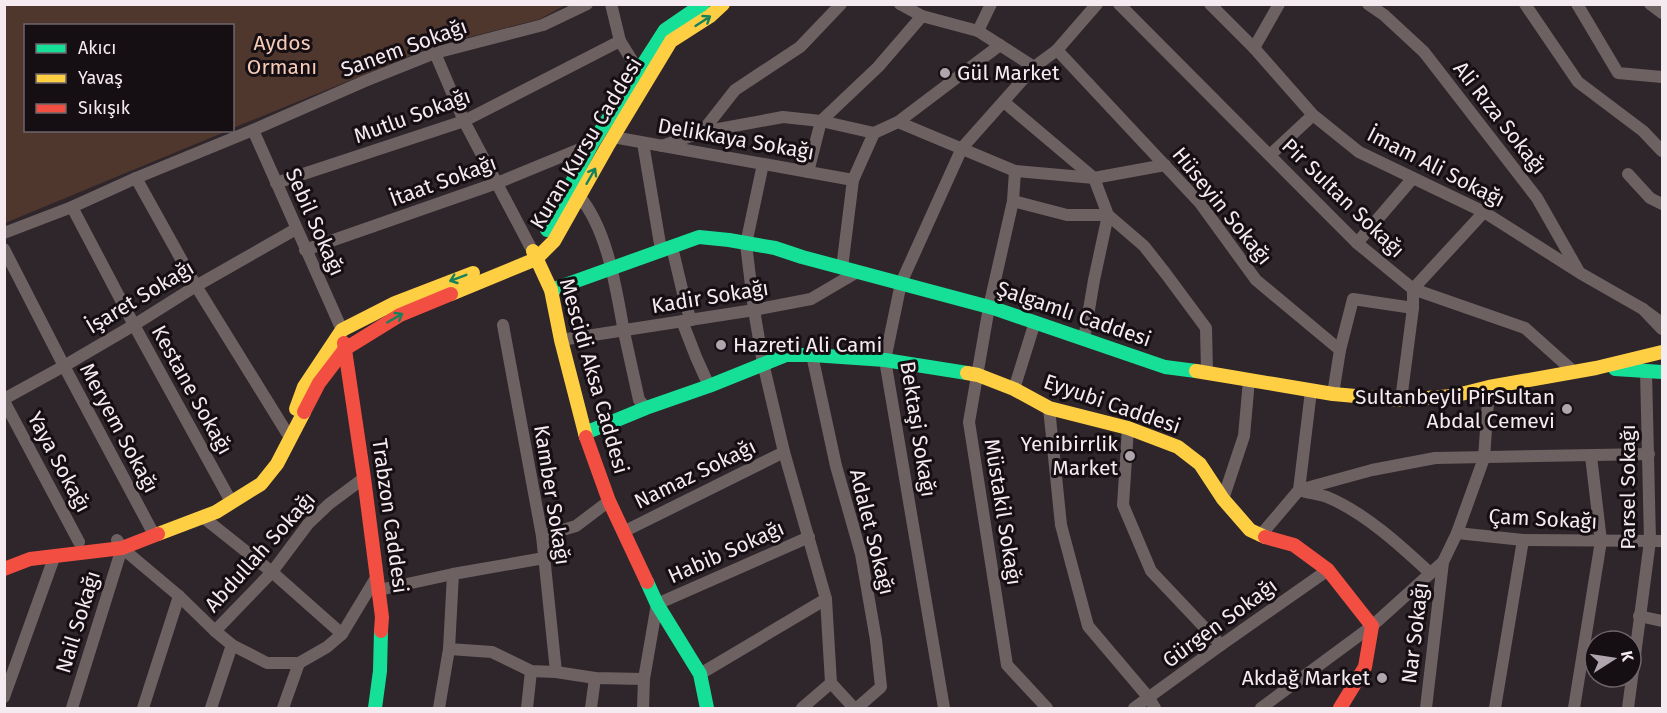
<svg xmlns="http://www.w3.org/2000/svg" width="1667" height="713" font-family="'Fira Sans',sans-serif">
  <rect width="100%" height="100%" fill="#2e262b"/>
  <!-- green -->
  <path fill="#50372e" d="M5,4H565V5L540,19L434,46L233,128L232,26H26V130L227,131L5,223Z"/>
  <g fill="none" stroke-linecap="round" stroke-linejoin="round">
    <!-- street -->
    <g stroke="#6e6162" stroke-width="12">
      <path d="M611,4L620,41L638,70"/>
      <path d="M900,4L922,16L978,31L1034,67"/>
      <path d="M1119,4L1357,243L1413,289L1525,328L1573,371"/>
      <path d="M1210,4L1254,48L1313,115L1359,152L1484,212L1580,273L1643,309"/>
      <path d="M1368,4L1384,15L1424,52L1537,198L1578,270"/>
      <path d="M1525,4L1578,82L1643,131L1662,151"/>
      <path d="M1577,4L1618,73L1662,77"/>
      <path d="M1650,4L1662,13"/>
      <path d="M978,31L991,4"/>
      <path d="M1254,48L1279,4"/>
      <path d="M1057,50L1200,203L1256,280L1340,350"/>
      <path d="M435,53L464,121L532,250"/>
      <path d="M1004,102L1094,178L1108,215L1144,246L1166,274L1206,328L1207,372"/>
      <path d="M898,122L1015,171L1094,178L1165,165"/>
      <path d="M253,130L342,330"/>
      <path d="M702,132L735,90L800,47L841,4"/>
      <path d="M613,137L853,180"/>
      <path d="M643,143L661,250"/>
      <path d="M662,146L702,132L783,117L821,121L874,133"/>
      <path d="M1270,155L1313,115"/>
      <path d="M763,164L746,244L754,310L763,363L784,452L826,599L831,683L802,708"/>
      <path d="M1015,171L1013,201L989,307L969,422L1007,665L1047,708"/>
      <path d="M808,172L821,121L878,67L922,16"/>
      <path d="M1628,174L1650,198L1662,204"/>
      <path d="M136,178L196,286L287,433"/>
      <path d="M276,183L464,121L620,41"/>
      <path d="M579,196C608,230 616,289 624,332C629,354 634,377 639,400L646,408"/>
      <path d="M1013,201L1067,215H1108L1094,280L1084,339"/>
      <path d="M72,207L134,325L228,496"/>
      <path d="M4,233L72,207L136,178L253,130L365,81L435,53L543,25L587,4"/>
      <path d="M1357,243L1413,178"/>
      <path d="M672,247L686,306L691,320"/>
      <path d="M4,249L64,366L151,529"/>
      <path d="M305,250L497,183L592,144"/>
      <path d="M842,268L853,180L874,133L898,122L1000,45"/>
      <path d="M682,321L696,357L709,386"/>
      <path d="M1662,323L1643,309L1662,329"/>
      <path d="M503,325L542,536L556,672"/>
      <path d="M561,340L754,310L811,299L857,272"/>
      <path d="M812,355L836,466L861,554L876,640L881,687L857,708"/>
      <path d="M1014,389L1035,322"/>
      <path d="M1333,394L1340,350L1353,299L1413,308"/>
      <path d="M4,399L64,366L134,325L196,286L296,229"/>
      <path d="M1401,400L1413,308V289L1484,212"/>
      <path d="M4,401L79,542"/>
      <path d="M1049,408L1061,525L1088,626L1149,698L1155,708"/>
      <path d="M1128,428L1123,505L1151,571L1221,645"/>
      <path d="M1223,499L1244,436L1249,380"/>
      <path d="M204,518L272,572L342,634"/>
      <path d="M623,532L784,452"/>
      <path d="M1457,533L1523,540L1662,541"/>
      <path d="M542,536L576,526L609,501"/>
      <path d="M1260,536L1299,490L1311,391"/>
      <path d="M117,540L122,548L179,596L215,631L232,645L267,663H299L327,647L342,634L377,576"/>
      <path d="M1430,573C1401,546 1364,512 1327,497C1318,494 1308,493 1299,490L1372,470L1435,458L1649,454"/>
      <path d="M379,590L453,574L544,558"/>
      <path d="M1639,616L1662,621"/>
      <path d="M215,631L272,572L308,524L329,504L364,478"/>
      <path d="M449,649L492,652L531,671L556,672L595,678L644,679"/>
      <path d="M700,674L826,599"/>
      <path d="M831,683L854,708"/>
      <path d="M4,697L55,555"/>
      <path d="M72,708L122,548"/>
      <path d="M143,708L179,596"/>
      <path d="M211,708L232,645"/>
      <path d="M283,708L299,663"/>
      <path d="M439,708L449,649L453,574"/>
      <path d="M527,708L531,671"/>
      <path d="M591,708L595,678"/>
      <path d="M643,708L644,679L657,604L809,537"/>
      <path d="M944,708L885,360L901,283L962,148L1034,67L1057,50L1097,4"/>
      <path d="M1134,708L1221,645L1328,570"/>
      <path d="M1261,708L1372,626L1443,562L1457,533L1484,458L1489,387"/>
      <path d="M1426,708L1443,562"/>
      <path d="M1495,708L1523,540"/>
      <path d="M1574,708L1601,541L1591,456"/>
      <path d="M1628,708L1650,541L1646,371"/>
    </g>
    <!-- fast -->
    <g stroke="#16e098" stroke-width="14">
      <path d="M547,230L592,144L665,30L703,4"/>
      <path d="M551,290L699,237L729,240L775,248L802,257L993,308L1165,367L1196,371"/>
      <path d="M1615,369L1662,372"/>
      <path d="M585,433L646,408L709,386L786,355H812L885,360L967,373"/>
      <path d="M647,582L657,604L700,674L707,708"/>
      <path d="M375,708L380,671L381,631"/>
    </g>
    <!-- slow -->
    <g stroke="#ffcf43" stroke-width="14">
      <path d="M533,251L551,290L561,340L586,437"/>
      <path d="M451,294L536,259L554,241L607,147L671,41L710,16L723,4"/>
      <path d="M1196,371L1333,394L1401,400L1453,396L1489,387L1596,368L1662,352"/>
      <path d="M967,373L978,375L1014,389L1049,408L1128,428L1178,447L1200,464L1223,499L1250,530L1265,537"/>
      <path d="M296,409L304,387L342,330L395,303L473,273"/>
      <path d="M158,534L216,512L261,484L277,464L304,412"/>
    </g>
    <!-- jam -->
    <g stroke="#f24e42" stroke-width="14">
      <path d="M344,343L364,478L382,617L381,631"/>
      <path d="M304,412L319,383L345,349L400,315L451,294"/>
      <path d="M586,437L609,501L647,582"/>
      <path d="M1265,537L1294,545L1328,570L1372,626L1365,667L1340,708"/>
      <path d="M4,569L30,559L122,548L158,534"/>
    </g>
  </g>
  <!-- one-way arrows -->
  <defs><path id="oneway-shaft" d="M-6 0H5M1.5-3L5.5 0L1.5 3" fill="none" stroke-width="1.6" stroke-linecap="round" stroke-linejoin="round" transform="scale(1.5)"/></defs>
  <g stroke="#16825c">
    <use href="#oneway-shaft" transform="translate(703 21) rotate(-33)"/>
    <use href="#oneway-shaft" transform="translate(591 176) rotate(-60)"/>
    <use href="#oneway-shaft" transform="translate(458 278) rotate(159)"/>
    <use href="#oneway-shaft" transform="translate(395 318) rotate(-30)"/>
  </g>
  <!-- markers -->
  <g fill="#b0a5ac" stroke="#150e12" stroke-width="2">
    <circle cx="945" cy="73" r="6"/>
    <circle cx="721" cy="345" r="6"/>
    <circle cx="1567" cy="409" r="6"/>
    <circle cx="1130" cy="456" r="6"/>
    <circle cx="1382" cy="678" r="6"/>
  </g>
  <g text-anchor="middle" stroke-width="6" stroke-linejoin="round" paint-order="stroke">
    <!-- park labels -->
    <g font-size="21" fill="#f6cbb8" stroke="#150e12">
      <text x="282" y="50">Aydos<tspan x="282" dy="24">Ormanı</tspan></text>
    </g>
    <!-- street labels -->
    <g font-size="21" fill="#f6eaf1" stroke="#150e12">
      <text transform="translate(404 48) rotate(-20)" y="7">Sanem Sokağı</text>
      <text transform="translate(412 116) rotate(-20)" y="7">Mutlu Sokağı</text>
      <text transform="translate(1500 118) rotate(52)" y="7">Ali Rıza Sokağı</text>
      <text transform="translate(736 139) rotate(10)" y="7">Delikkaya Sokağı</text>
      <text transform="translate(586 143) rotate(-59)" y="7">Kuran Kursu Caddesi</text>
      <text transform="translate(1436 167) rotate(27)" y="7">İmam Ali Sokağı</text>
      <text transform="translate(443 181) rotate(-20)" y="7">İtaat Sokağı</text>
      <text transform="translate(1343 198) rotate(44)" y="7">Pir Sultan Sokağı</text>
      <text transform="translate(1222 206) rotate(51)" y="7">Hüseyin Sokağı</text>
      <text transform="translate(315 222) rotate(66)" y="7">Sebil Sokağı</text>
      <text transform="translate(140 297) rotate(-31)" y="7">İşaret Sokağı</text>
      <text transform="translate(710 297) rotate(-9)" y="7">Kadir Sokağı</text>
      <text transform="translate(1074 314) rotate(19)" y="7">Şalgamlı Caddesi</text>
      <text transform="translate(594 376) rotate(74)" y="7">Mescidi Aksa Caddesi</text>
      <text transform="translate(192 390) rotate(61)" y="7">Kestane Sokağı</text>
      <text transform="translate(1112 404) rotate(19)" y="7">Eyyubi Caddesi</text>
      <text transform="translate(119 428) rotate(62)" y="7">Meryem Sokağı</text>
      <text transform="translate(918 429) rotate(81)" y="7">Bektaşi Sokağı</text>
      <text transform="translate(59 462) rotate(62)" y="7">Yaya Sokağı</text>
      <text transform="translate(695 474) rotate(-26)" y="7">Namaz Sokağı</text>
      <text transform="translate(1628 487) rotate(-90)" y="7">Parsel Sokağı</text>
      <text transform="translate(552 495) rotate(81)" y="7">Kamber Sokağı</text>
      <text transform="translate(1003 512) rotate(81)" y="7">Müstakil Sokağı</text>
      <text transform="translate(390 516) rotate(82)" y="7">Trabzon Caddesi</text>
      <text transform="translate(1543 519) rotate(3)" y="7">Çam Sokağı</text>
      <text transform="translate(872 532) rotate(76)" y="7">Adalet Sokağı</text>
      <text transform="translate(260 552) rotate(-48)" y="7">Abdullah Sokağı</text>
      <text transform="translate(726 552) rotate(-24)" y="7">Habib Sokağı</text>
      <text transform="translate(78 622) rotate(-73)" y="7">Nail Sokağı</text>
      <text transform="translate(1220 623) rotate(-36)" y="7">Gürgen Sokağı</text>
      <text transform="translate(1415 633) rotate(-83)" y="7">Nar Sokağı</text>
    </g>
    <!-- poi labels -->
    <g font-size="21" fill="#f6eaf1" stroke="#150e12" text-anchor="end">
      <text x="957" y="80" text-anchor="start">Gül Market</text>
      <text x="733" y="352" text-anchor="start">Hazreti Ali Cami</text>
      <text x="1555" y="404">Sultanbeyli PirSultan<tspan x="1555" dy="24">Abdal Cemevi</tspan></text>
      <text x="1118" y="451">Yenibirrlik<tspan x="1118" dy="24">Market</tspan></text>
      <text x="1370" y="685">Akdağ Market</text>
    </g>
  </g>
  <!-- border -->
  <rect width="1667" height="713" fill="none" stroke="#f6eaf1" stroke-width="12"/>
  <!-- legend -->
  <rect x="24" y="24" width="210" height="108" fill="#150e12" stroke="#6f666b" stroke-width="1.5"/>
  <rect x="36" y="44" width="30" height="9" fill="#16e098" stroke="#6f666b" stroke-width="1.5"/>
  <text x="78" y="54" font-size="18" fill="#f6eaf1">Akıcı</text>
  <rect x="36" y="74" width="30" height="9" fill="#ffcf43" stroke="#6f666b" stroke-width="1.5"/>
  <text x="78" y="84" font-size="18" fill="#f6eaf1">Yavaş</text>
  <rect x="36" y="104" width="30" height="9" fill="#f24e42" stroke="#6f666b" stroke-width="1.5"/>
  <text x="78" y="114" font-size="18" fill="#f6eaf1">Sıkışık</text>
  <!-- north arrow -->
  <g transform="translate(1613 659) rotate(78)"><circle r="28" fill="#150e12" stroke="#6f666b" stroke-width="1.5"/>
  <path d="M0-4.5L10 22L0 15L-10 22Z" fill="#b0a5ac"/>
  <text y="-9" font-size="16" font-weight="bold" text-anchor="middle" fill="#f6eaf1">K</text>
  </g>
</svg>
